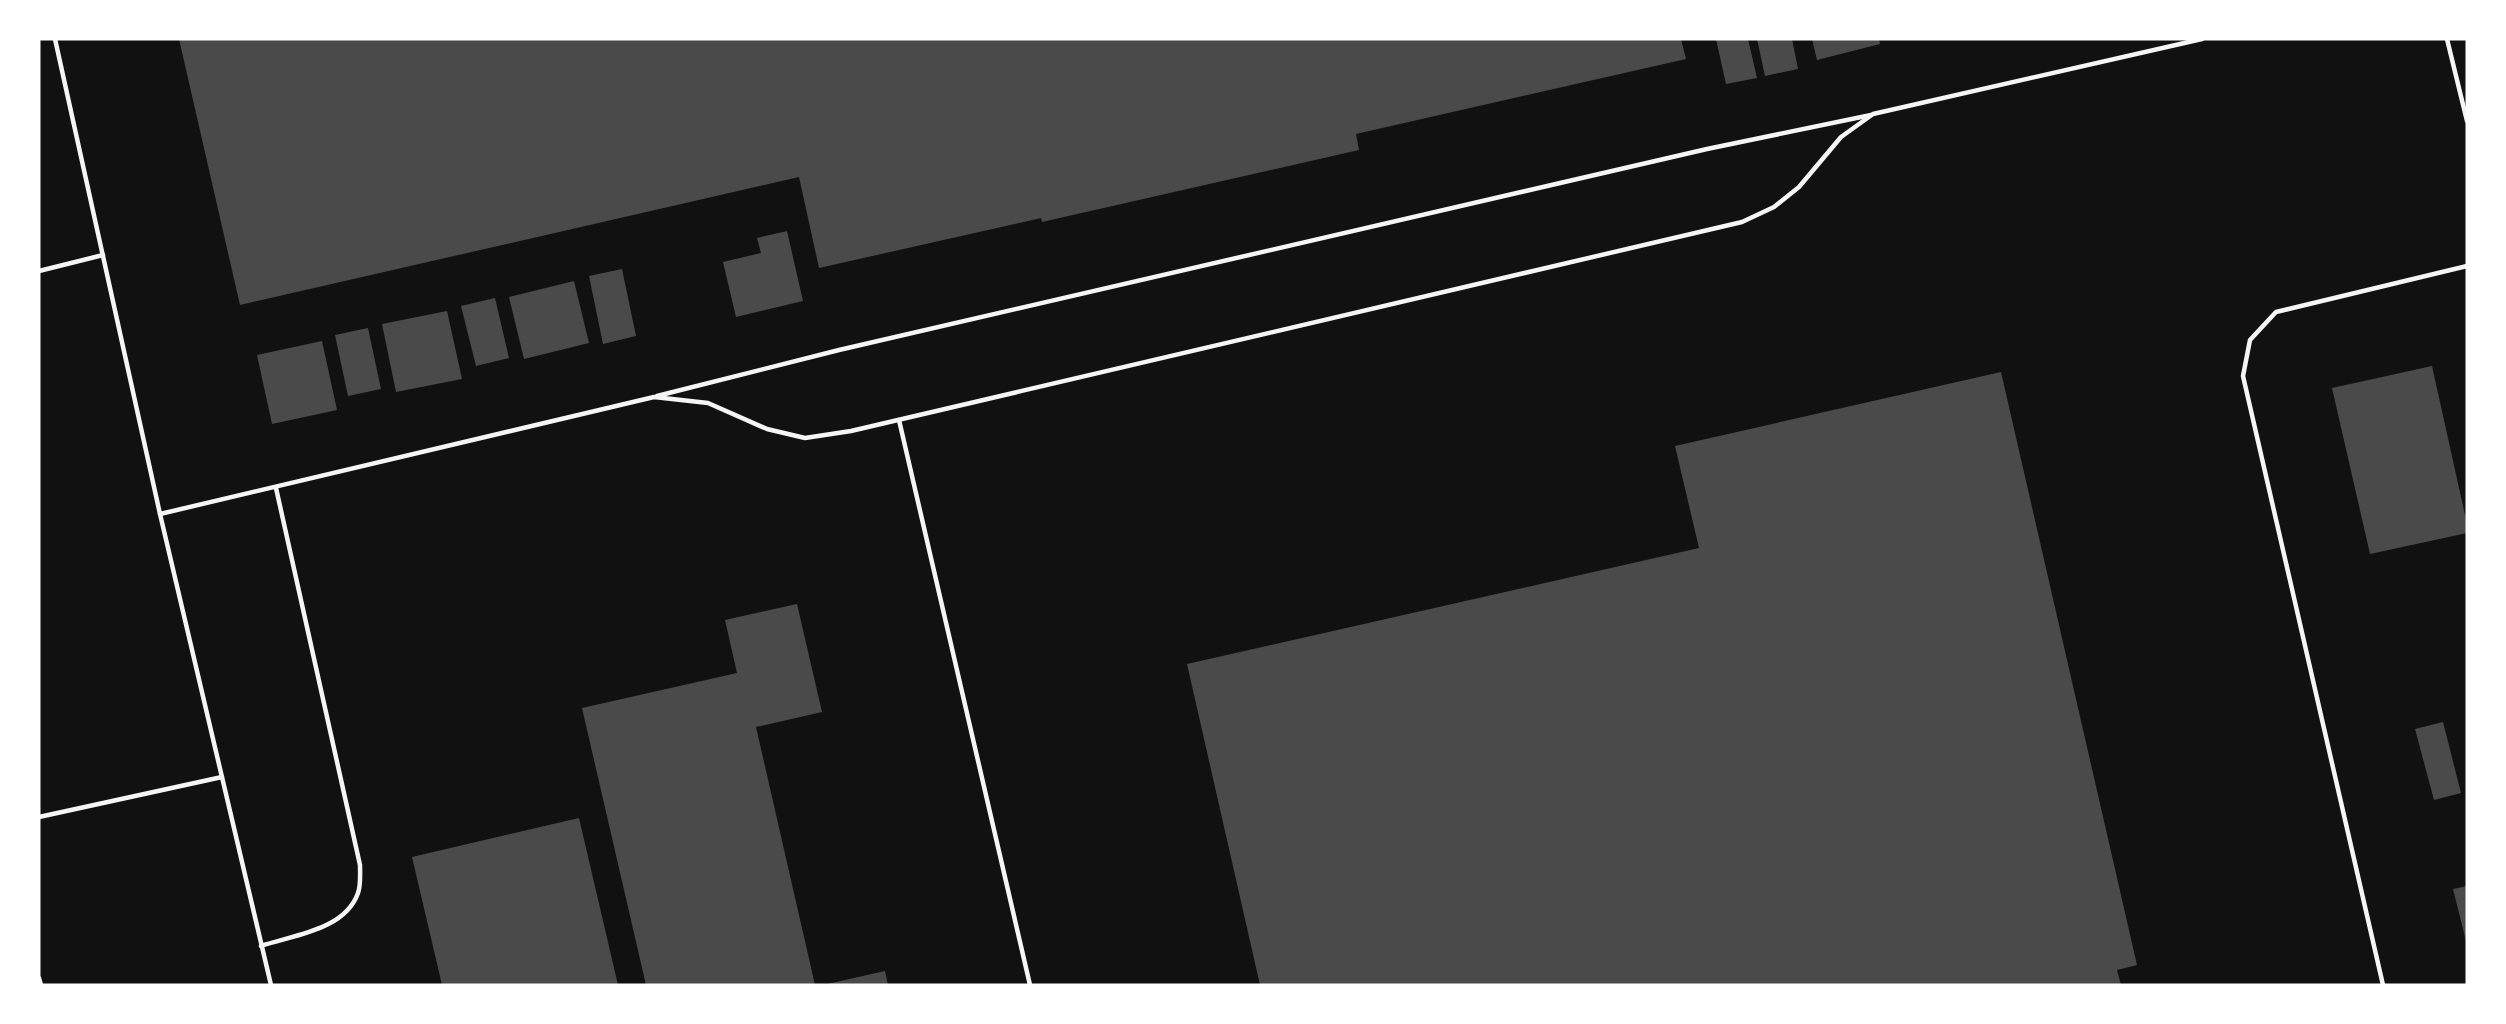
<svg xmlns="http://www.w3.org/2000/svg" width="2506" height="1024" font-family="Cabin,sans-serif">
  <rect width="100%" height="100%" fill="#111"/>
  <!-- building -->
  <g fill="#4a4a4a">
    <path d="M179,39H1681L1686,59L1356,134L1359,150L1042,222L1041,218L819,268L799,177L240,305Z"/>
    <path d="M1716,39H1748L1757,78L1726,84Z"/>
    <path d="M1757,39H1792L1798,69L1765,76Z"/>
    <path d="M1812,39H1879L1880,44L1817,60Z"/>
    <path d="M787,231L803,301L736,317L723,262L761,253L757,238Z"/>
    <path d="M622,269L636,336L603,344L589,276Z"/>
    <path d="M574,281L589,343L524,359L509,297Z"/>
    <path d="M495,298L509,358L476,366L461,306Z"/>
    <path d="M447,311L462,379L396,392L382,324Z"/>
    <path d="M368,328L381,389L348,396L335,335Z"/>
    <path d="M322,341L337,410L272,424L257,355Z"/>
    <path d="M2432,366L2467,524V533L2370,554L2332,388Z"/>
    <path d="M2001,372L2137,965L2117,970L2121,985H1260L1187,664L1699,548L1675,446Z"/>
    <path d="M797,604L822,712L756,727L815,985H646L582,708L737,673L725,620Z"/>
    <path d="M2443,722L2461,793L2434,800L2415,729Z"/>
    <path d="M579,818L618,985H442L412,857Z"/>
    <path d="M2467,886V941H2466L2453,889Z"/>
    <path d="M885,971L888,985H827V984Z"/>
  </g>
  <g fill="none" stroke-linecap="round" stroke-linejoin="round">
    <!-- service -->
    <g stroke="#f5f5f5" stroke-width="4.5">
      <path d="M55,39L160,514L654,397L708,403L767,429L805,438L851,431L1742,222L1774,207L1799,187L1841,137L1873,114L2202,39"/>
      <path d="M2447,39L2467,121"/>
      <path d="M39,271L103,255"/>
      <path d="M657,396L839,350L1707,149L1871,115"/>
      <path d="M899,420L1030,985"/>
      <path d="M160,514L271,985"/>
      <path d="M39,817L222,777"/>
      <path d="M261,946C294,935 345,930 358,893C361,885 360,873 360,865L276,488"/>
      <path d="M39,978L41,985"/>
      <path d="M2383,985L2243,376L2250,340L2276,312L2467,266"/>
    </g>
  </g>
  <!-- border -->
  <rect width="2506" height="1024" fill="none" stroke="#ffffff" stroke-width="81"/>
</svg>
